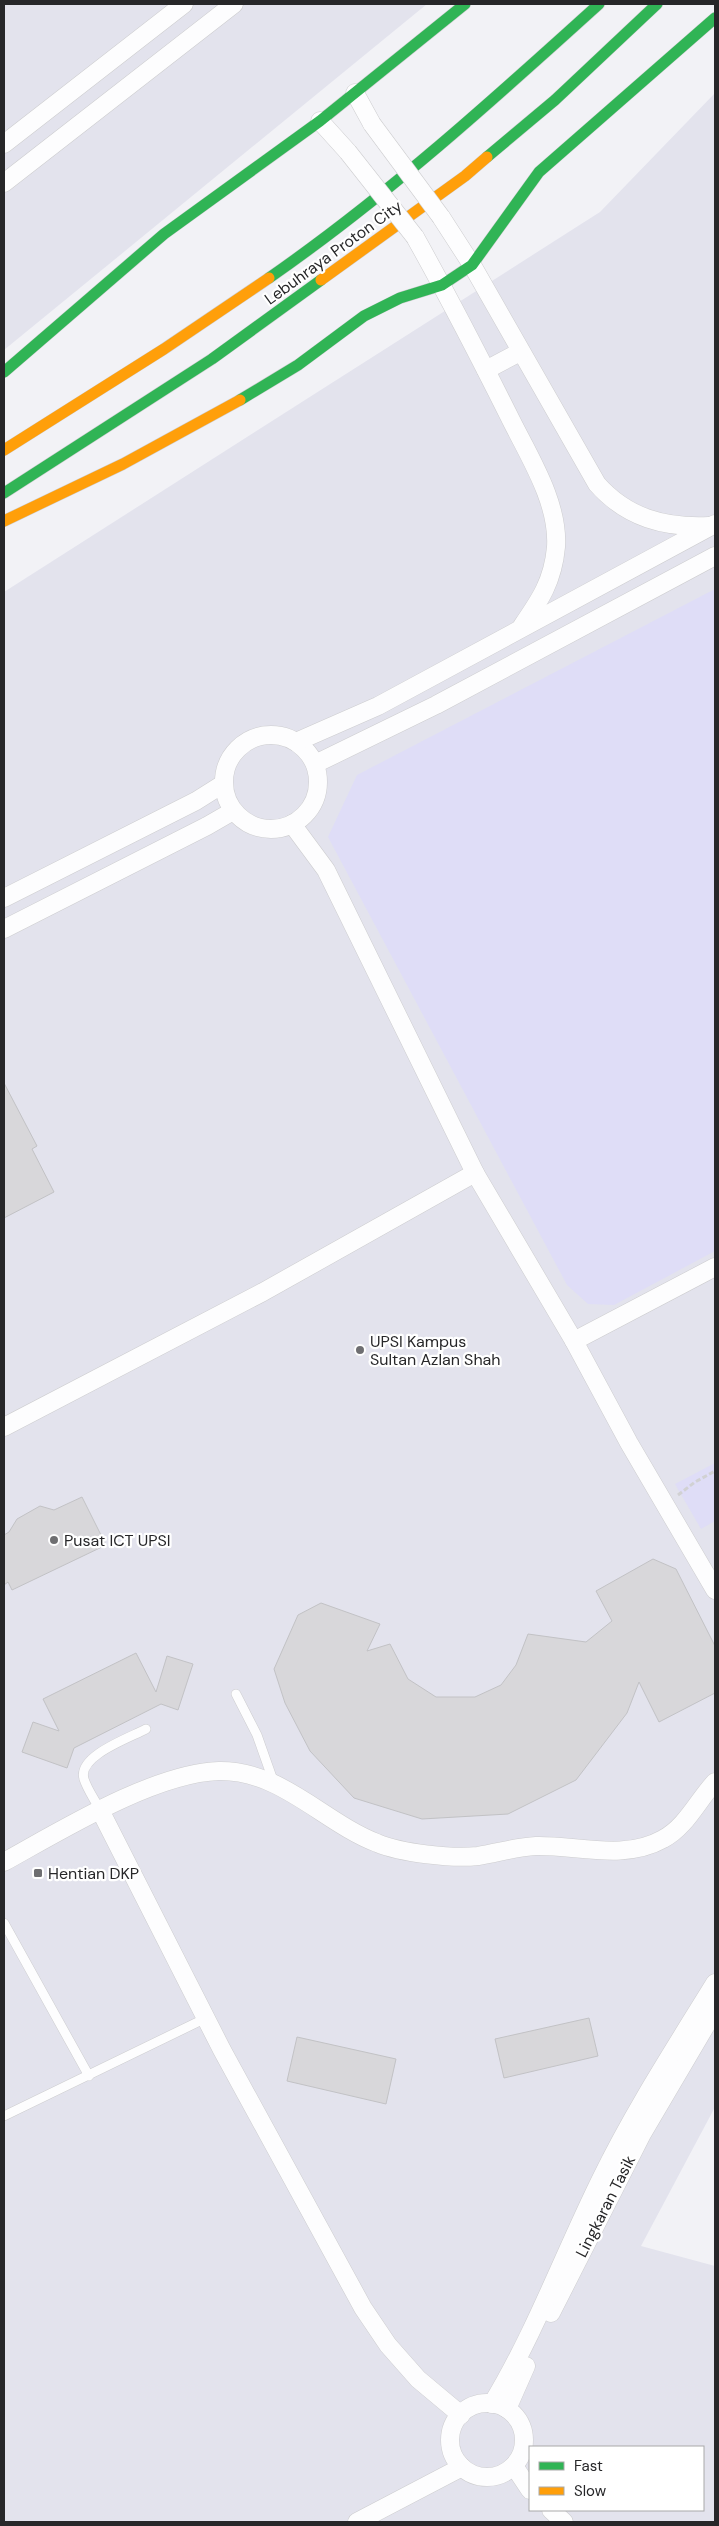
<svg xmlns="http://www.w3.org/2000/svg" width="719" height="2526" font-family="'DM Sans',sans-serif">
  <rect width="100%" height="100%" fill="#f2f2f6"/>
  <!-- built -->
  <g fill="#e3e3ed" fill-rule="evenodd">
    <path d="M4,4H427L4,350Z"/>
    <path d="M715,93V2107L641,2246L715,2266V2522H4V592L600,212ZM530,2447H703V2510H530Z"/>
  </g>
  <!-- green -->
  <g fill="#dfddf7">
    <path d="M715,589V1251L614,1305L588,1304L567,1285L328,837L357,775Z"/>
    <path d="M715,1463V1521L701,1529L675,1484Z"/>
  </g>
  <!-- building -->
  <g fill="#d8d7da" stroke="#c2c2c5">
    <path d="M4,1083L37,1146L32,1149L54,1192L4,1218Z"/>
    <path d="M82,1497L106,1545L12,1590L8,1582L4,1585V1535L9,1532L17,1519L40,1506L54,1510Z"/>
    <path d="M653,1559L676,1569L715,1646V1693L659,1722L639,1682L627,1713L576,1780L508,1814L422,1819L354,1798L310,1751L285,1703L274,1669L298,1615L321,1603L380,1624L367,1651L390,1644L408,1679L436,1697H475L501,1685L516,1665L528,1634L586,1642L612,1621L596,1591Z"/>
    <path d="M136,1653L156,1692L167,1656L193,1664L178,1710L161,1704L74,1748L67,1768L22,1752L33,1722L59,1731L43,1699Z"/>
    <path d="M589,2018L598,2056L504,2078L495,2039Z"/>
    <path d="M297,2037L396,2059L386,2104L287,2081Z"/>
  </g>
  <g fill="none" stroke-linecap="round" stroke-linejoin="round">
    <!-- lane casing -->
    <g stroke="#cdcdcf" stroke-width="10">
      <g id="lane">
        <path d="M236,1694L257,1735L274,1783"/>
        <path d="M100,1810C95,1800 87,1789 84,1779C77,1756 129,1738 146,1729"/>
        <path d="M4,1923L89,2076"/>
        <path d="M4,2116L206,2018"/>
      </g>
    </g>
    <!-- street casing -->
    <g stroke="#cdcdcf" stroke-width="19">
      <g id="street">
        <path d="M355,93L372,124"/>
        <path d="M320,121L348,152"/>
        <path d="M4,144L184,4"/>
        <path d="M4,183L234,4"/>
        <path d="M441,217L472,265L597,484C627,518 665,528 709,526"/>
        <path d="M415,237C448,296 479,356 509,416C528,455 559,502 556,547C553,581 540,600 522,626"/>
        <path d="M486,370L520,352"/>
        <circle cx="271" cy="782" r="47"/>
        <path d="M296,742L378,706L715,524"/>
        <path d="M315,764L436,705L715,556"/>
        <path d="M292,824L326,870L475,1173L574,1341L629,1443L715,1590"/>
        <path d="M4,898L196,801L223,784"/>
        <path d="M4,929L207,826L233,811"/>
        <path d="M574,1341L715,1267"/>
        <path d="M4,1427L263,1292L475,1173"/>
        <path d="M100,1810L222,2050L363,2308L388,2345L418,2379L461,2415"/>
        <path d="M4,1862C60,1831 154,1773 219,1771C281,1770 323,1822 377,1843C401,1853 452,1859 478,1856C497,1853 516,1847 536,1846C577,1845 624,1861 663,1839C686,1827 698,1800 715,1782"/>
        <path d="M551,2313L642,2134L715,2010"/>
        <circle cx="487" cy="2440" r="37"/>
        <path d="M492,2404C535,2333 564,2254 601,2179C634,2111 675,2048 715,1983"/>
        <path d="M507,2409L526,2366"/>
        <path d="M514,2466L530,2490"/>
        <path d="M551,2510L564,2522"/>
        <path d="M357,2522L462,2467"/>
      </g>
    </g>
    <!-- fast casing -->
    <g stroke="#cdcdcf" stroke-width="12">
      <g id="fast">
        <path d="M487,157L555,100L657,4"/>
        <path d="M269,278C387,196 493,100 599,4"/>
        <path d="M4,372L164,234L320,121L465,4"/>
        <path d="M240,400L298,365L364,316L400,298L442,285L472,265L539,172L715,18"/>
        <path d="M4,493L212,359L321,280"/>
      </g>
    </g>
    <!-- slow casing -->
    <g stroke="#cdcdcf" stroke-width="12">
      <g id="slow">
        <path d="M321,280L465,176L487,157"/>
        <path d="M4,450L164,349L269,278"/>
        <path d="M4,521L123,464L240,400"/>
      </g>
    </g>
    <!-- path -->
    <path stroke="#d1d1d3" stroke-width="3" stroke-dasharray="5 2.5" stroke-linecap="butt" d="M678,1495L695,1482L715,1471"/>
    <!-- lane -->
    <use href="#lane" stroke="#fdfdfe" stroke-width="9"/>
    <!-- street -->
    <use href="#street" stroke="#fdfdfe" stroke-width="18"/>
    <!-- fast -->
    <use href="#fast" stroke="#30b455" stroke-width="11"/>
    <!-- slow -->
    <use href="#slow" stroke="#ff9f0a" stroke-width="11"/>
    <!-- street-bridge casing -->
    <g stroke="#cdcdcf" stroke-width="19" stroke-linecap="butt">
      <g id="street-bridge">
        <path d="M372,124L441,217"/>
        <path d="M348,152L415,237"/>
      </g>
    </g>
    <!-- street-bridge -->
    <use href="#street-bridge" stroke="#fdfdfe" stroke-width="18"/>
  </g>
  <!-- markers -->
  <g fill="#6e6e71" stroke="#fff" stroke-width="2">
    <circle cx="360" cy="1350" r="5"/>
    <circle cx="54" cy="1540" r="5"/>
    <rect x="33" y="1868" width="10" height="10" rx="2.5"/>
  </g>
  <g text-anchor="middle" stroke-width="4.5" stroke-linejoin="round" paint-order="stroke">
    <!-- street labels -->
    <g font-size="16" fill="#272729" stroke="#fff">
      <text transform="translate(333 252) rotate(-36)" y="6">Lebuhraya Proton City</text>
      <text transform="translate(605 2206) rotate(-63)" y="6">Lingkaran Tasik</text>
    </g>
    <!-- poi labels -->
    <g font-size="16" fill="#272729" stroke="#fff" text-anchor="start">
      <text x="370" y="1347">UPSI Kampus<tspan x="370" dy="18">Sultan Azlan Shah</tspan></text>
      <text x="64" y="1546">Pusat ICT UPSI</text>
      <text x="48" y="1879">Hentian DKP</text>
    </g>
  </g>
  <!-- border -->
  <rect width="719" height="2526" fill="none" stroke="#272729" stroke-width="10"/>
  <!-- legend -->
  <rect x="529" y="2446" width="175" height="65" fill="#ffffff" stroke="#a9a9a9"/>
  <rect x="539" y="2462" width="25" height="8" fill="#30b455" stroke="#a9a9a9"/>
  <text x="574" y="2471" font-size="15" fill="#272729">Fast</text>
  <rect x="539" y="2487" width="25" height="8" fill="#ff9f0a" stroke="#a9a9a9"/>
  <text x="574" y="2496" font-size="15" fill="#272729">Slow</text>
</svg>
